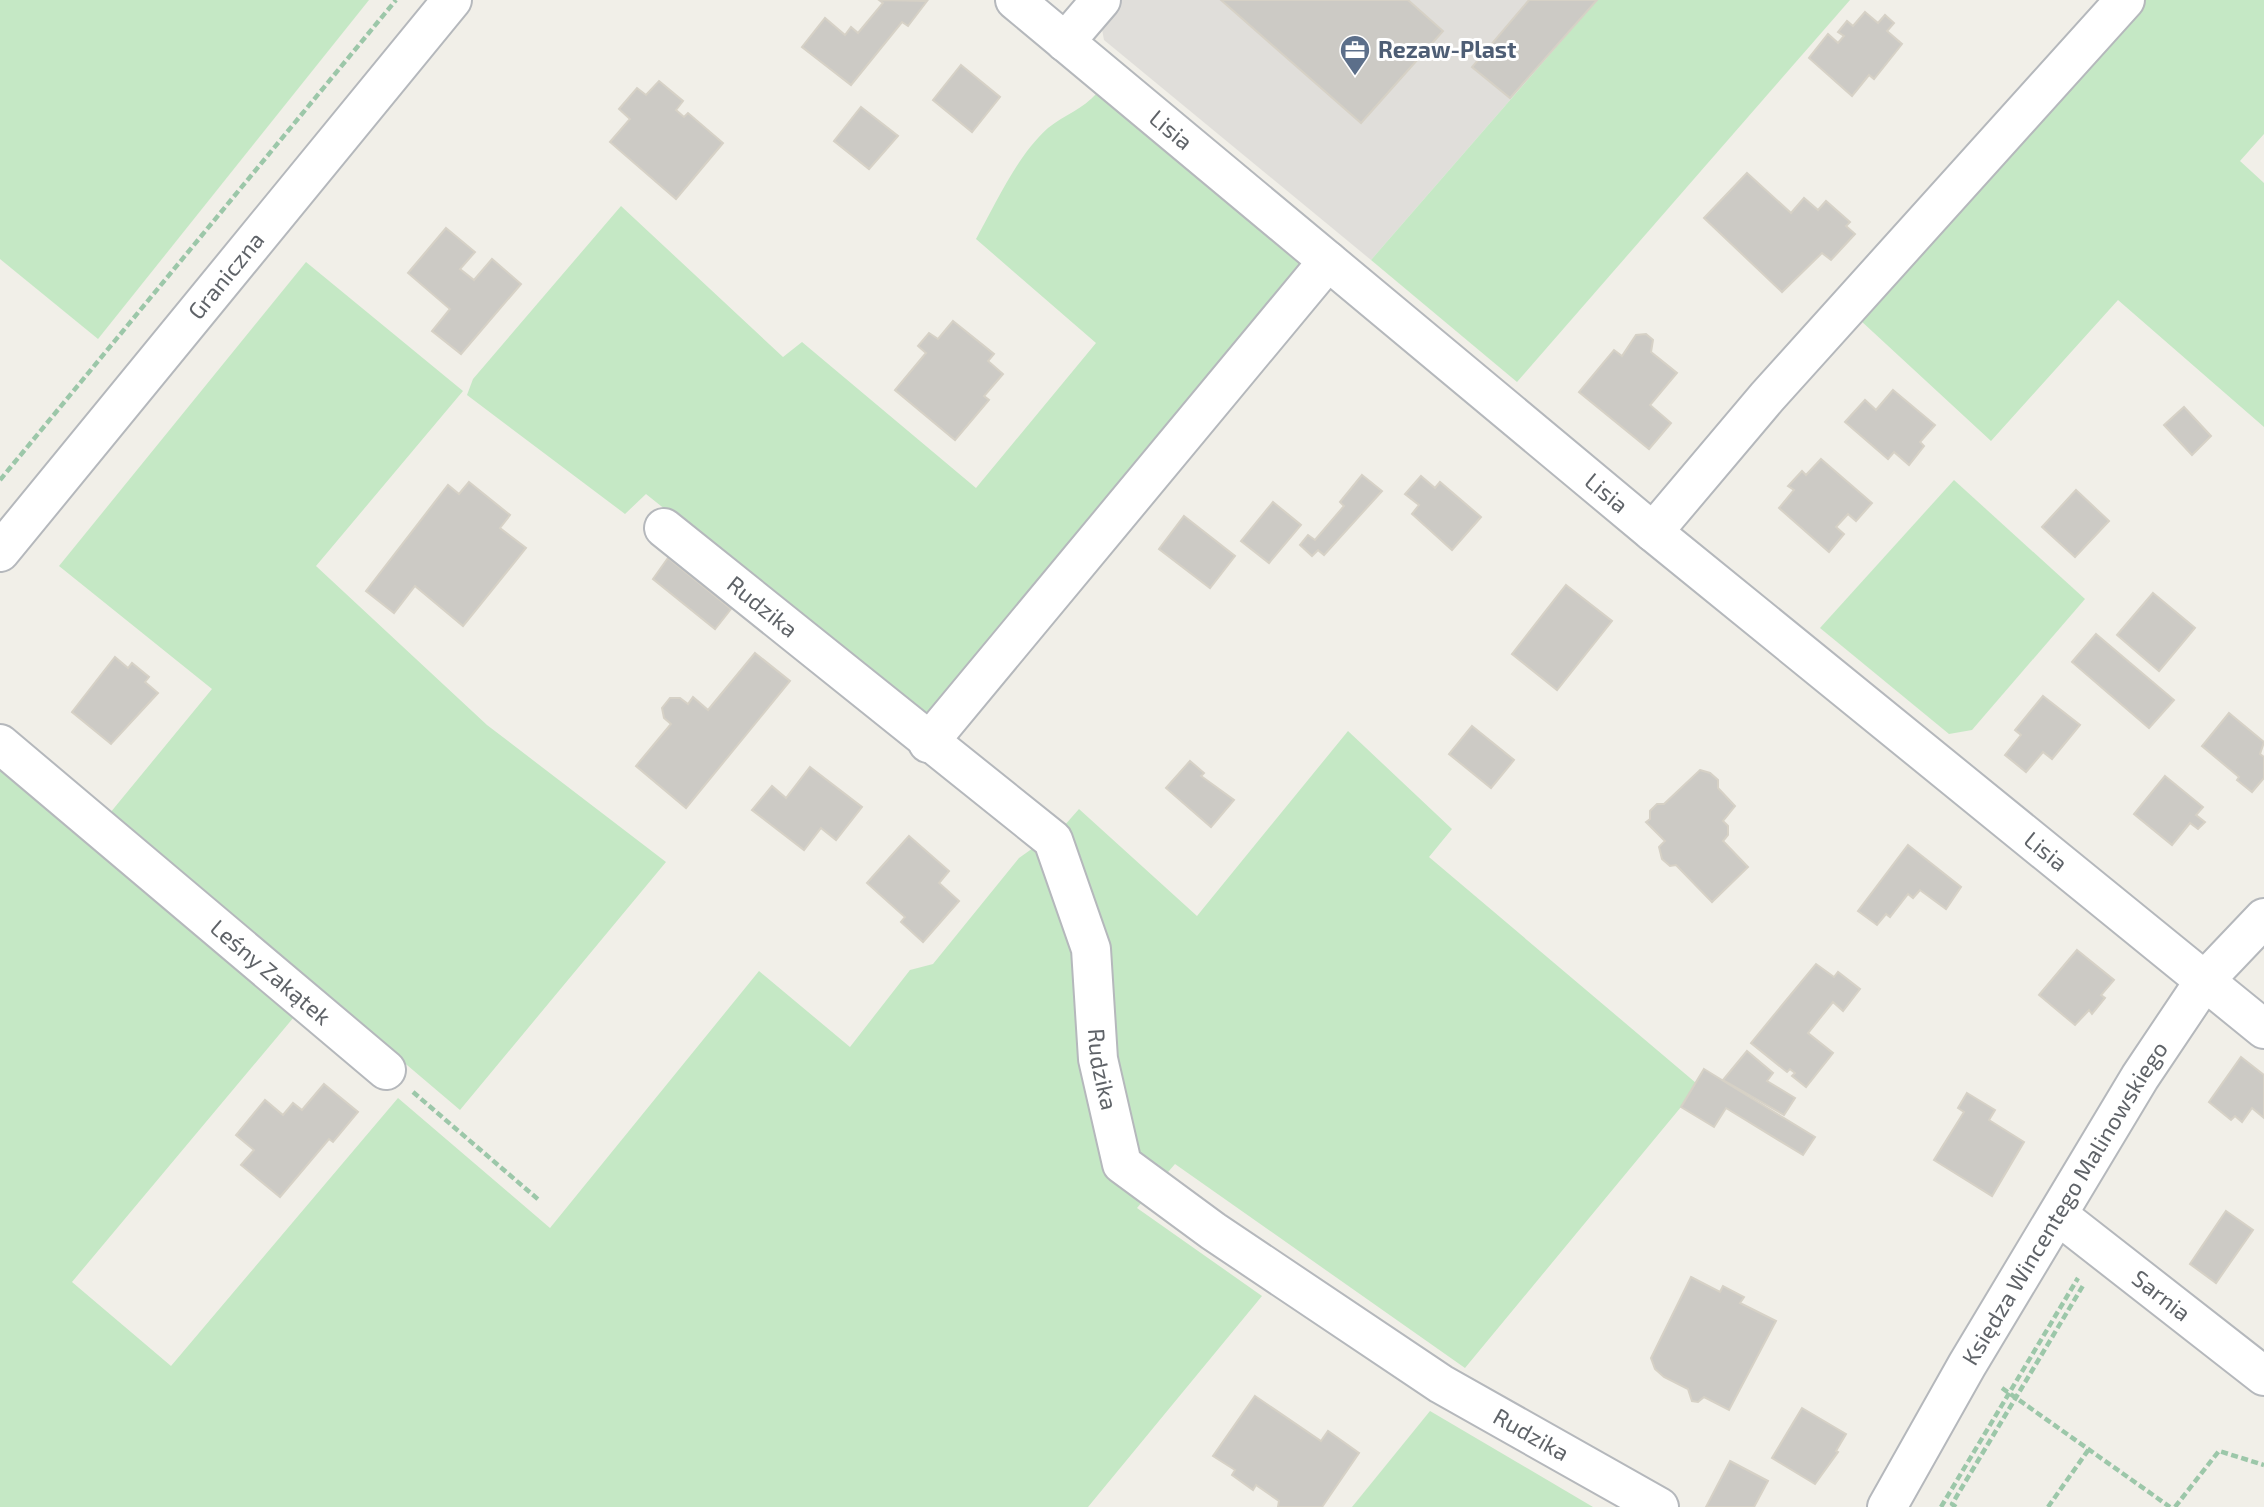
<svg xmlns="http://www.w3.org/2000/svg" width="2264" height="1507" font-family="'Exo 2',sans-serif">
  <rect width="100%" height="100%" fill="#f1efe8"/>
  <!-- industrial -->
  <path fill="#e0deda" d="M1117,0H1597L1371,260L1104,40L1100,19Z"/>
  <!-- green -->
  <g fill="#c5e8c5">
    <path d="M0,0H369L98,339L0,259Z"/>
    <path d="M1597,0H1850L1517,382L1371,260Z"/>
    <path d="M2145,0H2264V134L2240,161L2264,183V427L2118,300L1991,441L1860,320Z"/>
    <path d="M1097,93L1302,265L927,719L646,494L625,514L467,395L473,379L621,206L783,357L802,342L976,488L1096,343L976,239C997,202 1016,157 1048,128C1064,115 1083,109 1097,93Z"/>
    <path d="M306,262L463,391L316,566L487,725L666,862L460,1110L110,813L212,689L59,566Z"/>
    <path d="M1954,480L2085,599L1972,730L1949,734L1820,628Z"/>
    <path d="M1348,731L1452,829L1429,857L1696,1083L1681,1107L1465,1368L1175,1164L1137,1208L1262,1296L1088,1507H0V762L299,1011L72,1282L171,1366L398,1098L550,1228L759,971L850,1047L910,970L933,964L1019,858L1064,826L1079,809L1197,916Z"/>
    <path d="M1430,1411L1593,1507H1352Z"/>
  </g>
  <!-- building -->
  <g fill="#cccac5" stroke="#d6d1c6" stroke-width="2">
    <path d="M879,0L927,1L908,26L902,22L851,85L802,47L825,18L845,35L851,27L858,33L883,3Z"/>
    <path d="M1221,0H1408L1443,31L1361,123Z"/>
    <path d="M1529,0H1597L1510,98L1472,67Z"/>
    <path d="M1865,12L1878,23L1885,15L1894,23L1887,31L1902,44L1874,79L1869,75L1852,96L1809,58L1828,34L1838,43L1844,36L1838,32L1847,21L1853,26Z"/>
    <path d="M961,65L1000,97L972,132L933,100Z"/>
    <path d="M659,81L683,101L676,110L684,117L688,113L723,143L676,199L610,142L630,119L619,109L637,88L646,95Z"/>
    <path d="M861,107L898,136L869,169L834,141Z"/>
    <path d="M1747,173L1791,213L1804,198L1818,210L1826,201L1850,222L1846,226L1855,234L1831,260L1822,253L1782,292L1704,218Z"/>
    <path d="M446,228L475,252L460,269L474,280L492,259L521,284L461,354L432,331L450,309L408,273Z"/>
    <path d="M953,321L994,354L988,361L1003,374L984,396L989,400L955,440L895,390L926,353L918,346L929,333L938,339Z"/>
    <path d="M1646,334L1653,340L1651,352L1677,373L1650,405L1671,423L1649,449L1579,392L1614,350L1622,356L1636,335Z"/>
    <path d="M1893,390L1935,425L1920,442L1924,446L1909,465L1894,452L1888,459L1845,422L1865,400L1876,410Z"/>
    <path d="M2184,407L2211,436L2192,455L2164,425Z"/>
    <path d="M1821,459L1872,503L1856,521L1848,514L1836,527L1844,534L1829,552L1779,508L1794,490L1788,486L1802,471L1806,475Z"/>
    <path d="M1362,475L1382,491L1324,555L1318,550L1312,556L1300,545L1308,535L1315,540L1344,506L1340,502Z"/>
    <path d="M1421,476L1435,488L1440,482L1481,517L1452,550L1412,514L1419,505L1405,494Z"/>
    <path d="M469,482L510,515L500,528L526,548L463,626L415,586L394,613L366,591L448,485L459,494Z"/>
    <path d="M2076,490L2109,521L2075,557L2042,527Z"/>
    <path d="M1273,502L1301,525L1269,563L1241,541Z"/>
    <path d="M1184,516L1235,556L1210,588L1159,549Z"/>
    <path d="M668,558L731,609L715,629L653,579Z"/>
    <path d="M1566,585L1612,621L1557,690L1512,654Z"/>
    <path d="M2153,593L2195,628L2159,671L2117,635Z"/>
    <path d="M2096,634L2174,700L2149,728L2072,662Z"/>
    <path d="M755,653L790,681L686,808L636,766L671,724L664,718L662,708L670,698H680L688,704L693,697L708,710Z"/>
    <path d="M115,657L128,668L132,663L149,677L145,682L158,693L111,744L72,712Z"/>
    <path d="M2043,696L2080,725L2052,759L2043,752L2026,772L2005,755L2021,735L2015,730Z"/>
    <path d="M2229,713L2264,742L2260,754L2264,757V778L2252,792L2237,780L2239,777L2202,746Z"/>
    <path d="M1472,726L1514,760L1491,788L1449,754Z"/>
    <path d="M1190,761L1204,773L1201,776L1234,800L1211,827L1166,788Z"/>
    <path d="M810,767L862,807L836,840L821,828L804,850L752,810L772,786L786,798Z"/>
    <path d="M1700,770L1710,773L1718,780V788L1735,806L1723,821L1728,826V835L1723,841L1748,867L1712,902L1676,865L1670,866L1662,859L1659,847L1665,841L1646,822L1650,819V811L1657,804H1664Z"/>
    <path d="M2165,776L2203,807L2196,815L2205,822L2198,829L2190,823L2172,845L2134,814Z"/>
    <path d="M909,836L949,871L939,883L959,901L923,942L901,922L905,917L867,883Z"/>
    <path d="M1908,845L1961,887L1946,909L1920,890L1913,898L1908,894L1890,917L1886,914L1877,925L1858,911Z"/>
    <path d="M2077,950L2114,980L2101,995L2105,998L2092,1014L2089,1010L2075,1025L2039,995Z"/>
    <path d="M1816,964L1834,977L1838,972L1860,989L1843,1011L1833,1002L1808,1033L1833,1053L1806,1087L1792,1076L1795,1073L1790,1069L1787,1072L1751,1043Z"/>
    <path d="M1747,1051L1773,1073L1767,1081L1795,1098L1784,1115L1723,1080Z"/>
    <path d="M2241,1057L2264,1075V1118L2252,1108L2242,1122L2235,1116L2231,1120L2209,1102Z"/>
    <path d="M1704,1069L1815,1137L1803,1155L1726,1108L1714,1127L1681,1107Z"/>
    <path d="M324,1084L358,1112L333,1142L329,1139L280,1197L241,1165L254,1150L236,1135L265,1100L283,1115L293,1103L302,1110Z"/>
    <path d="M1967,1093L1995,1110L1989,1120L2024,1142L1992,1196L1934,1160L1964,1112L1958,1108Z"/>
    <path d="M2226,1211L2253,1230L2216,1283L2190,1264Z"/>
    <path d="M1691,1277L1720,1292L1723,1286L1744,1297L1740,1303L1776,1321L1729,1410L1704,1397L1698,1402L1692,1401L1688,1389L1664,1377L1655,1369L1651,1358Z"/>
    <path d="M1255,1396L1321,1441L1328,1431L1359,1453L1322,1507H1278L1279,1501L1256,1485L1253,1490L1232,1475L1235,1470L1213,1456Z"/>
    <path d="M1802,1408L1846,1434L1836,1451L1838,1452L1815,1484L1772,1458Z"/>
    <path d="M1730,1461L1768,1481L1754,1507H1706Z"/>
  </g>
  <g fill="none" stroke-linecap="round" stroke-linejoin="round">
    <!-- minor casing -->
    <g stroke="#b5b8bc" stroke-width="42">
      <g id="minor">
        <path id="s1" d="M1015,0L1653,532L2264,1029"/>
        <path d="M1065,42L1101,0"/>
        <path id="s2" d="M664,528L1053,840L1091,949L1098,1059L1122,1164L1213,1231L1441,1384L1659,1507"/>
        <path d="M1653,532L1767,397L2125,0"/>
        <path id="s3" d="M0,552L452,0"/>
        <path d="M928,743L1328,261"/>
        <path id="s4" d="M0,744L386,1070"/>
        <path id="s5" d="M2058,1215L2264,1376"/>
        <path id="s6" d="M1887,1507L1967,1365L2140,1077L2205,980L2264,918"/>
      </g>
    </g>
    <!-- path -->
    <g stroke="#9cc7a9" stroke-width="4.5" stroke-dasharray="7 3.5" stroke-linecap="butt">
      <path d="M0,480L396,0"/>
      <path d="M413,1092L540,1201"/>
      <path d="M2002,1388L2170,1507"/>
      <path d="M1941,1507L2078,1278"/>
      <path d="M1956,1507L1952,1504L2084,1284"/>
      <path d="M2048,1507L2089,1449"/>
      <path d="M2175,1507L2219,1451L2264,1465"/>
    </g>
    <!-- minor -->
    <use href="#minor" stroke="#fff" stroke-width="38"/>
  </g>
  <!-- icons -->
  <defs>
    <g id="office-pin" transform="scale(1.575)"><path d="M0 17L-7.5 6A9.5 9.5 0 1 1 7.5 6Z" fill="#5c6f8a" stroke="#fff"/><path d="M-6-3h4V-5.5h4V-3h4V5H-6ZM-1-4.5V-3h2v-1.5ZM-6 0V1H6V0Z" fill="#fff"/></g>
  </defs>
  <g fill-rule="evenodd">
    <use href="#office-pin" x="1355" y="50"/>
  </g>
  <g text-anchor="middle" stroke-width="6" stroke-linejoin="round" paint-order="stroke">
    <!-- service labels -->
    <g font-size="23" font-weight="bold" fill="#4e5e75" stroke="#fff" text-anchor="start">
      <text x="1378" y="58">Rezaw-Plast</text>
    </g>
    <!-- street labels -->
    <g font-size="23" fill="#5f6368" stroke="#fff">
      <text dy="8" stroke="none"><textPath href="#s1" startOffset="203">Lisia</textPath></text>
      <text dy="8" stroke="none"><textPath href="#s3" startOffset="357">Graniczna</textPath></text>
      <text dy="8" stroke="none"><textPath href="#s1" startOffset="770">Lisia</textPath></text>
      <text dy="8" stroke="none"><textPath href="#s2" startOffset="126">Rudzika</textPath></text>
      <text dy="8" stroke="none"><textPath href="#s1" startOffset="1337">Lisia</textPath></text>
      <text dy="8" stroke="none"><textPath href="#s4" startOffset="354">Leśny Zakątek</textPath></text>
      <text dy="8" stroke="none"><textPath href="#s2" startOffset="735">Rudzika</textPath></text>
      <text dy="8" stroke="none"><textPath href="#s6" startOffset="352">Księdza Wincentego Malinowskiego</textPath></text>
      <text dy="8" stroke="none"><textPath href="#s5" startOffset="131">Sarnia</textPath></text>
      <text dy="8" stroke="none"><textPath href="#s2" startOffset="1323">Rudzika</textPath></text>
    </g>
  </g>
</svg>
